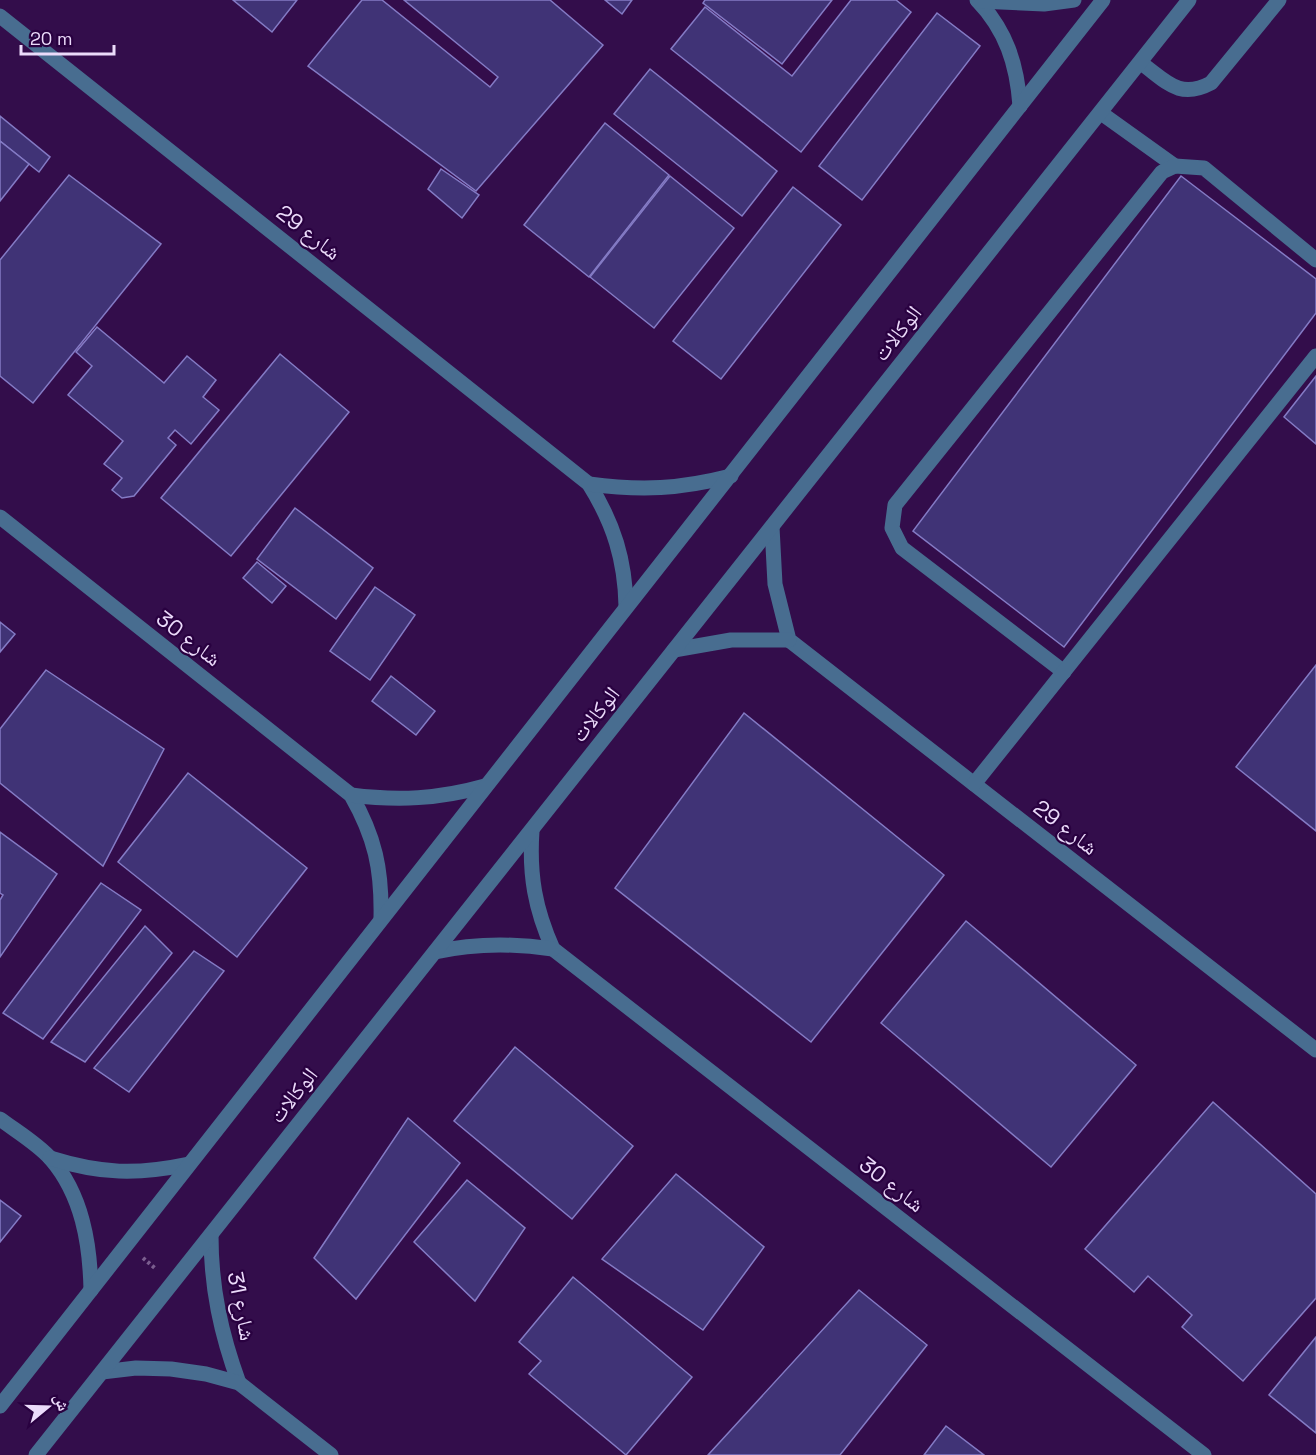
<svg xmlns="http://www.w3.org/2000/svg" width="1316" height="1455" font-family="'Space Grotesk','Noto Naskh Arabic',sans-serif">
  <rect width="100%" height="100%" fill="#330d4b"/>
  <!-- building -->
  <g fill="#403376" stroke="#847bc5" stroke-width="1.5">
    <path d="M233,0H297L272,32Z"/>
    <path d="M362,0H382L490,87L498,77L404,0H550L603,45L476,191L308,66Z"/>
    <path d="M605,0H632L622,14Z"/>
    <path d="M705,0H832L782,64L703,3Z"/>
    <path d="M851,0H896L911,12L801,152L671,49L705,7L792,76Z"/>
    <path d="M937,13L980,46L862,200L819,166Z"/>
    <path d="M650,69L777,171L742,216L614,114Z"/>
    <path d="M0,116L50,157L39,172L0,141Z"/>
    <path d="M605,123L669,175L589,277L524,225Z"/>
    <path d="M0,141L29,164L0,201Z"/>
    <path d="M441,169L479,195L462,218L428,189Z"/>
    <path d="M69,175L161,244L33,403L0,376V260Z"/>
    <path d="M670,176L734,228L654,328L590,277Z"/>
    <path d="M1181,176L1316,279V313L1064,647L913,531Z"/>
    <path d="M793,187L841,225L721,379L673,341Z"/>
    <path d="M97,327L164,383L187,356L216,380L203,397L219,410L191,444L175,430L168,438L176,445L134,496L122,498L112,490L122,478L104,464L123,441L68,395L92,366L76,352Z"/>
    <path d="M280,354L349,412L231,556L161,498Z"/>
    <path d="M1316,376V444L1284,417Z"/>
    <path d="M295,508L373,568L336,619L257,559Z"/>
    <path d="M257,562L286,586L272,603L243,578Z"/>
    <path d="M375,587L415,615L370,680L330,651Z"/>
    <path d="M0,622L15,634L0,652Z"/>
    <path d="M1316,665V831L1236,767Z"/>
    <path d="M46,670L164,749L103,866L0,783V729Z"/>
    <path d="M391,676L435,711L416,735L372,701Z"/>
    <path d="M744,713L944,875L811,1042L615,888Z"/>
    <path d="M188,773L307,868L237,957L118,862Z"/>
    <path d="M0,832L57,874L0,957V900L3,895L0,893Z"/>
    <path d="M101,883L141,910L43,1039L3,1013Z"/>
    <path d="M966,921L1136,1065L1051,1167L881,1023Z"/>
    <path d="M145,926L172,953L85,1062L51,1042Z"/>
    <path d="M194,951L224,971L129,1092L94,1068Z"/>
    <path d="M515,1047L633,1146L572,1219L454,1121Z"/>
    <path d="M1213,1102L1316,1194V1298L1243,1381L1182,1327L1192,1315L1148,1276L1134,1292L1085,1249Z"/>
    <path d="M408,1118L460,1163L356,1299L314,1258Z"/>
    <path d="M676,1174L764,1247L703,1330L602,1259Z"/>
    <path d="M467,1180L525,1228L475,1301L414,1242Z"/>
    <path d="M0,1200L21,1216L0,1242Z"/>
    <path d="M573,1277L692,1377L626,1455L529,1374L541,1361L519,1342Z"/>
    <path d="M859,1290L927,1345L840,1455H708Z"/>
    <path d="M1316,1337V1433L1269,1395Z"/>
    <path d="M946,1426L984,1455H924Z"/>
  </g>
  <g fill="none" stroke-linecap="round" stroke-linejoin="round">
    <!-- path -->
    <path stroke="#7b5e8f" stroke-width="4" stroke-dasharray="3 3" stroke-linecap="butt" d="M143,1258L156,1269"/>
    <!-- minor -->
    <g stroke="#486d90" stroke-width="15">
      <path d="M977,0C1006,30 1017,64 1020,106"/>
      <path d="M978,1L1044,4L1074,0"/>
      <path d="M0,16L589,484C614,524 625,560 626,606"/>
      <path d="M1141,63C1166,81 1179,100 1211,83L1279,0"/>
      <path d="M1101,113L1175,166"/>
      <path d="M589,484C642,491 680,489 731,476"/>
      <path d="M0,517L351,795C375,837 382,869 381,918"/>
      <path d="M772,527L775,584L789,640L1316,1050"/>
      <path d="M674,650L731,640H789"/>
      <path d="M1064,672L902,548L892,528L895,505L1162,172L1175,166L1204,168L1316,260"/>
      <path d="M974,784L1316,356"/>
      <path d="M351,795C398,801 439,799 485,786"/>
      <path d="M532,831C529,875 535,909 553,949L1204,1455"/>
      <path d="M435,952C475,943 512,943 553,949"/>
      <path d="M0,1119C16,1131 38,1144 51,1159C82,1195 90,1243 91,1290"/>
      <path d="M50,1158C101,1174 137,1175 189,1164"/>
      <path d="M211,1235C211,1288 221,1334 239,1383"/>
      <path d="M102,1372L136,1368L171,1369L206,1374L239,1383L331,1455"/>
      <path d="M0,1406L1103,0"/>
      <path d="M36,1455L1189,0"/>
    </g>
  </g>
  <g text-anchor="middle" stroke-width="4.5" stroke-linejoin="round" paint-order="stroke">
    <!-- street labels -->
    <g font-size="22" fill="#ebdbfa" stroke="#290140">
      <text transform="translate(309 232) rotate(38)" y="8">شارع 29</text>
      <text transform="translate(897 333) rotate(-52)" y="8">الوكالات</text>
      <text transform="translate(189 638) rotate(38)" y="8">شارع 30</text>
      <text transform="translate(595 714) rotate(-52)" y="8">الوكالات</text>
      <text transform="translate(1066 827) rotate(38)" y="8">شارع 29</text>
      <text transform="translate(293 1095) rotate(-52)" y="8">الوكالات</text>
      <text transform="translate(892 1184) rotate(38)" y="8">شارع 30</text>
      <text transform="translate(242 1306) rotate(79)" y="8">شارع 31</text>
    </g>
  </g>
  <!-- north arrow -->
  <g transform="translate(48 1407) rotate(71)" stroke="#290140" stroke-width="4.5" paint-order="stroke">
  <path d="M0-4.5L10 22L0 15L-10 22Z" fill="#ebdbfa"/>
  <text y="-9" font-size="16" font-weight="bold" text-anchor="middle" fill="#ebdbfa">ش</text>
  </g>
  <!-- scale -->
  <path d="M21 45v9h93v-9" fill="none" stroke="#ebdbfa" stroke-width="3"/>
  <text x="30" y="45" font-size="18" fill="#ebdbfa" stroke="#290140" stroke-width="4.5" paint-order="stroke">20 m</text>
</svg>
